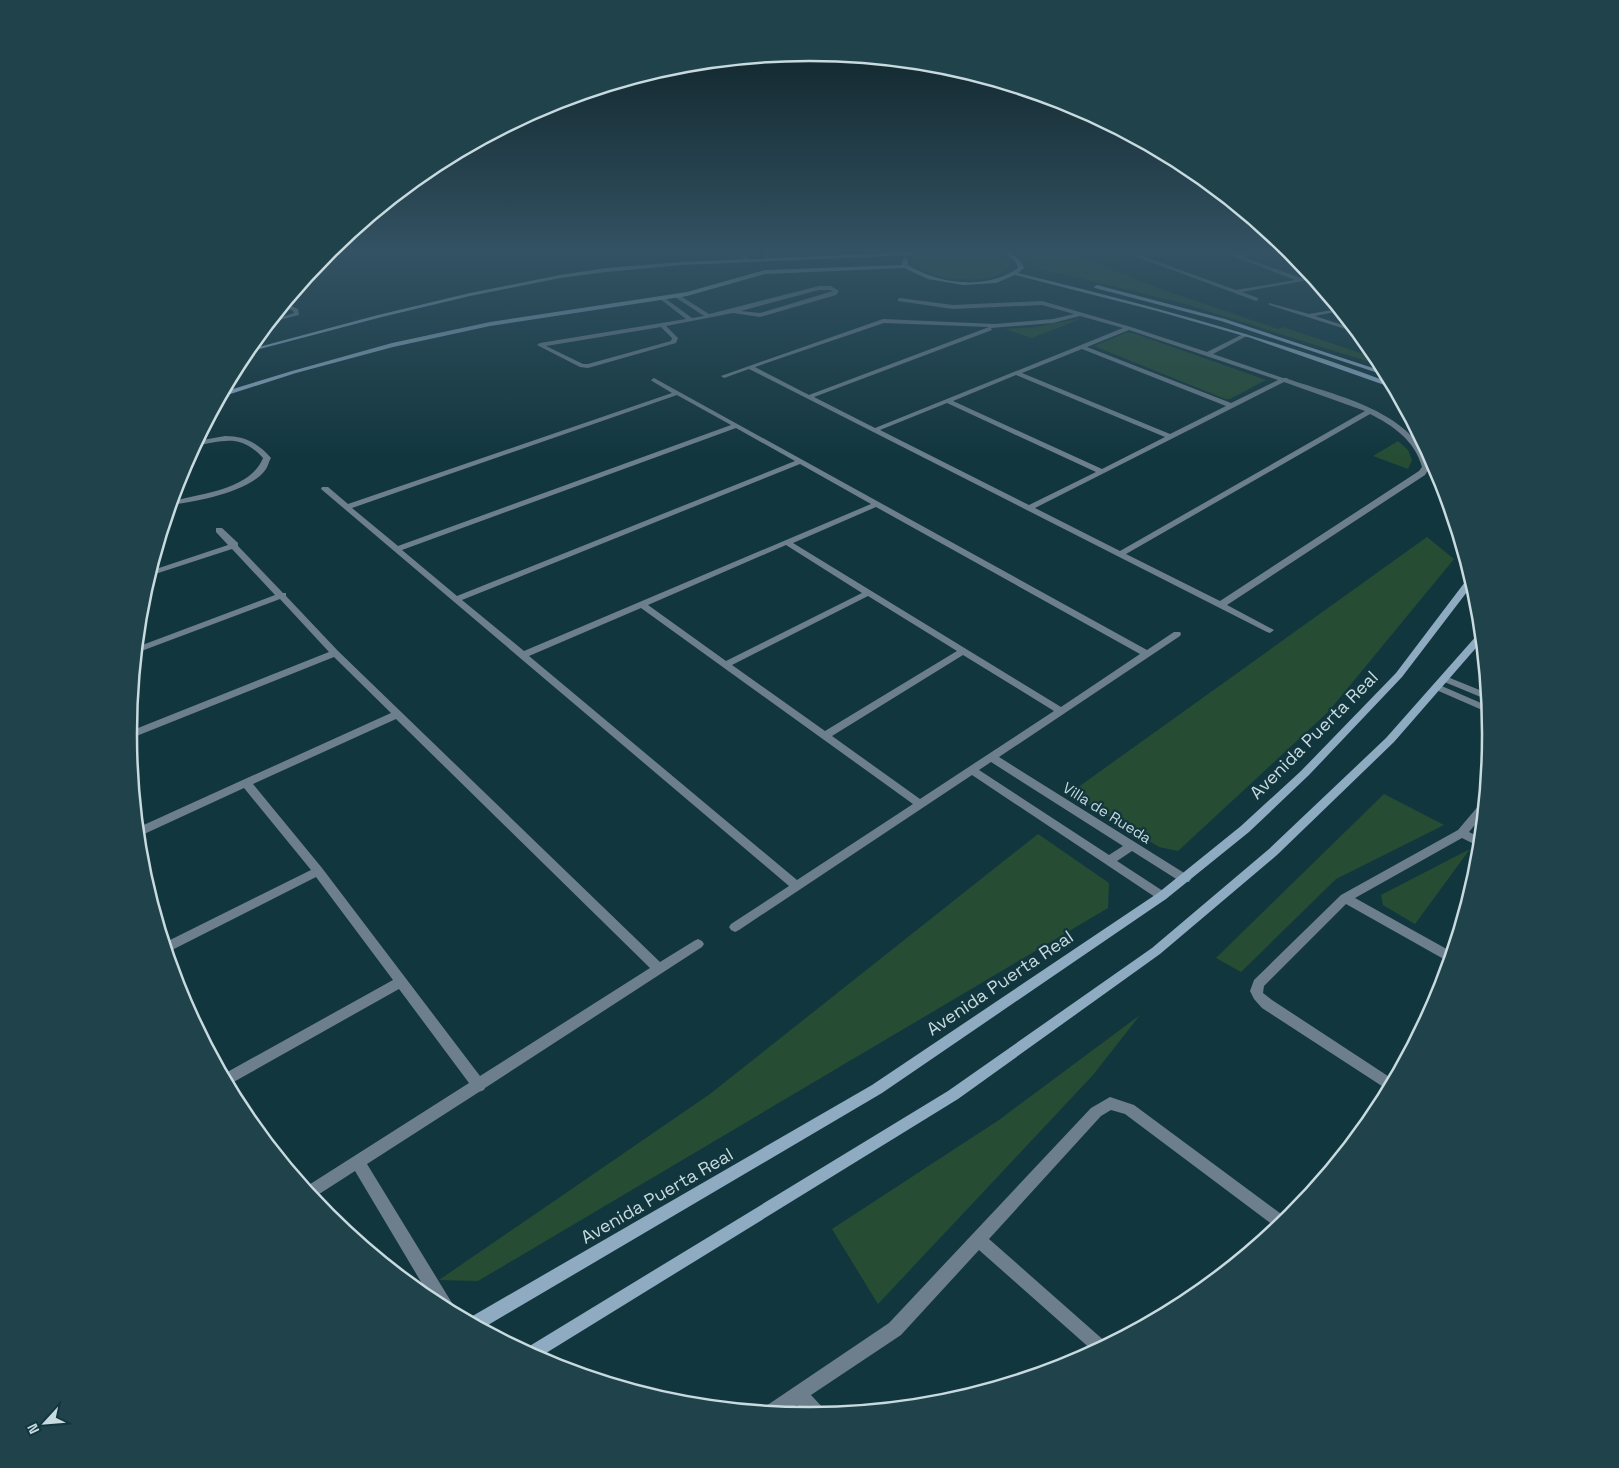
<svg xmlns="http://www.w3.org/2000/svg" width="1619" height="1468" font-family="'Space Grotesk',sans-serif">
  <rect width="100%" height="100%" fill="#12363e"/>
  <!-- green -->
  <g fill="#264d34">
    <path d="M928,251C947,251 1002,244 1010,266C996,287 929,282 913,263L915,258Z"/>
    <path d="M1015,251H1066L1161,289L1278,329L1283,327L1378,359L1382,366L1182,303L1033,267L1032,262Z"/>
    <path d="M1083,318L1032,338L1005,329L1036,327Z"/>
    <path d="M1128,332L1133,333L1266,380L1230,399H1225L1094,346Z"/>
    <path d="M1398,441L1408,450L1412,460L1408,469L1373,456Z"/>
    <path d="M1427,537L1454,559L1328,712L1178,851L1159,847L1070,793Z"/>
    <path d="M1384,794L1444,825L1336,879L1241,972L1216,958Z"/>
    <path d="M1038,834L1109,883L1108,908L478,1281L439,1280L710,1094Z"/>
    <path d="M1470,849L1415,924L1383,905L1381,895Z"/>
    <path d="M1140,1015L1093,1075L878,1304L832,1229L999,1120Z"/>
  </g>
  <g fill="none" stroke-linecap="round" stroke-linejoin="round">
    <!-- street -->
    <g fill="#6d7f8d" fill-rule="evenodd">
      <path d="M740,251H746L748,261H744Z"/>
      <path d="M762,251H768L771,261H767Z"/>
      <path d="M1121,251H1128L1236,290L1295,280L1220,251C1226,251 1230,253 1236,254C1244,256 1259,251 1268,251L1242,257L1301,278L1311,277L1314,279L1242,292L1258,298V300L1256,301Z"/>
      <path d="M819,286H831L839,291L836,295L760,317L733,313L666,326L678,338L676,343L588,368L580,367L537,345L540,343L686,319L660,299V297L662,296L692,318L704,316L675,297V295H679L709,314ZM819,290H830L833,291L760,313L741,311ZM661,327L672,338L671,341L588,364H583L546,346Z"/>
      <path d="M900,298L953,305L1042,301L1131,327L1207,352L1243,334H1247V336L1213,354L1283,378H1287L1288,379C1337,396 1413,411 1430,467L1425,475L1227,605L1274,630L1270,633L1267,632L749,369L724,378L721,376L883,319L995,324L1053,319L1074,314L1042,305L953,309L898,301V299ZM1080,316L1123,328L875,428L814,397L992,330L991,328L1053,323ZM884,323L989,327L809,395L755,367ZM1129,330L1278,380L1231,403L1087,347ZM1082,349L1226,406L1170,434L1022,373ZM1016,375L1165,437L1102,469L953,401ZM1284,382L1365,411L1120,551L1035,508ZM947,403L1096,472L1029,505L880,430ZM1370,414C1394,426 1415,441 1422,467L1419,471L1220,601L1126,554Z"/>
      <path d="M285,303L298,309L299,315L272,322V320L294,313L293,311L283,306Z"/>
      <path d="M1269,303L1309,314L1338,309L1340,311L1315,316L1355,329L1358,333L1269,305Z"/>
      <path d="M654,378L1147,650L1174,632H1180L1181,634L1180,636L999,757L1189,876L1191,879L1189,882H1181L1132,851L1117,861L1166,893L1168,896L1166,899L1162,900L1158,899L972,775L739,930L735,932L731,930L729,927L731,924L789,886L321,489L322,487H328L348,504L672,393L652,381L651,380ZM677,395L731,425L398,546L352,508ZM736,428L795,461L457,596L402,550ZM800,464L871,504L524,651L462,600ZM876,507L1140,654L1061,707L793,543ZM786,545L862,593L726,661L648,605ZM868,596L957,651L825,731L732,665ZM641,608L913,804L797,880L529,656ZM963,655L1054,711L920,799L832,736ZM991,762L1123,846L1109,855L979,770Z"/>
      <path d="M225,436C245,436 258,443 271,458C269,461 268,466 266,469C252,491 195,502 170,505L172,501C200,494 251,489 263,458C240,433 224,441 194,446L197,441Z"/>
      <path d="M216,528H222L238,543V546L283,593H286V596L338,651L660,962L694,941L698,939L702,941L704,944L702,947L485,1088L484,1090L479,1092L367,1164L452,1303L454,1309L453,1312L433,1302L355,1171L313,1198L304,1188L469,1083L399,989L230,1084L228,1085L222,1075L393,980L316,877L170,951L167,952L164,943L311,870L244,788L142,835L138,836L137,828L391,713L334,657L129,739L128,732L329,652L280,599L136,653L137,647L275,595L232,549L149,576L150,571L228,545L216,532ZM396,719L650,968L480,1076L322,868L253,784Z"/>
      <path d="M1445,676L1487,693L1488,700L1442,681L1440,679L1442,677Z"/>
      <path d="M1437,684L1488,706L1489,713L1434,689L1432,687L1434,685Z"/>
      <path d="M1484,803L1483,815L1469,832L1481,838L1480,847L1462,838L1355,898L1452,952L1449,962L1346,904L1264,986L1263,993L1272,1000L1394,1080L1388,1090L1262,1008L1254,999L1250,991L1254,980L1341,895L1458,830L1480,804Z"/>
      <path d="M1110,1097L1134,1105L1288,1219L1277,1228L1125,1114L1111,1110L1101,1116L989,1239L1108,1344L1093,1351L979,1250L901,1335L811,1395L824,1409L826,1414L807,1415L797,1405L785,1413L764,1411L766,1406L889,1323L1091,1108Z"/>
    </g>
    <!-- secondary -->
    <g fill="#8eabc2" fill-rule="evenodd">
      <path d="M998,251C1010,251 1019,256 1024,268L1018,273C1144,304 1269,337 1391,383L1393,388L1251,338L1157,311L1015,275L996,283L963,285L928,279L904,268L765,274L687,296L490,326L393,347L296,373L221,397L223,392L292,371L392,343L490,322L687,292L765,270L902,265V260L905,258L908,260V265C940,285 987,290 1018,268C1015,257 1006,256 998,251Z"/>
      <path d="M911,252L913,255L681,265L606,272L560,278L470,296L382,317L244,353L247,350L378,315L470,293L560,275L606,268L681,262Z"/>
      <path d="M1097,285L1225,319L1385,372L1387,376L1221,321L1095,288L1094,287Z"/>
      <path d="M1468,578H1471L1473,584L1402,677L1309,775L1249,832L1166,899L882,1093L483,1328L468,1321L469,1318L872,1085L1158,893L1241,826L1301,771L1396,673Z"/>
      <path d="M1481,633L1482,641L1394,742L1277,855L1160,954L958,1099L538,1358L523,1350L948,1091L1152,948L1269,849L1386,738L1478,634Z"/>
    </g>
  </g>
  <!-- sky -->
  <linearGradient id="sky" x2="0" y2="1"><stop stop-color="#0a1e22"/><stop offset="0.55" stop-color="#335263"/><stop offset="1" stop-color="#335263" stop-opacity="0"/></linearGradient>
  <rect width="1619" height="457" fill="url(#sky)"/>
  <g text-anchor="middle" stroke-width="4.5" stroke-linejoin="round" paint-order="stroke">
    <!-- street labels -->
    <g font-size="15" fill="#c7dadf" stroke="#12363e">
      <text transform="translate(1107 813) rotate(32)" y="5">Villa de Rueda</text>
    </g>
    <!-- near-street labels -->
    <g font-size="18" fill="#c7dadf" stroke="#12363e">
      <text transform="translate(1314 735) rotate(-45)" y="6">Avenida Puerta Real</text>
      <text transform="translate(1000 983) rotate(-34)" y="6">Avenida Puerta Real</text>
      <text transform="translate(657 1196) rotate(-30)" y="6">Avenida Puerta Real</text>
    </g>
  </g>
  <!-- crop -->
  <path d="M0 0H1619V1468H0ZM809 61H810A672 672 0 0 1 1482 733V735A672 672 0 0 1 810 1407H809A672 672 0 0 1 137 735V733A672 672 0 0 1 809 61Z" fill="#20434b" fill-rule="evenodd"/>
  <path fill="none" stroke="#c7dadf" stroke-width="2.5" d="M809 61H810A672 672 0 0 1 1482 733V735A672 672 0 0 1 810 1407H809A672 672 0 0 1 137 735V733A672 672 0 0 1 809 61Z"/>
  <!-- north arrow -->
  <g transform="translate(45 1423) rotate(244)" stroke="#12363e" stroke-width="4" paint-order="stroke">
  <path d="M0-4L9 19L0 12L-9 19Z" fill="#c7dadf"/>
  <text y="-8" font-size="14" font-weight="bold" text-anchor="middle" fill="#c7dadf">N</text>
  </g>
</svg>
